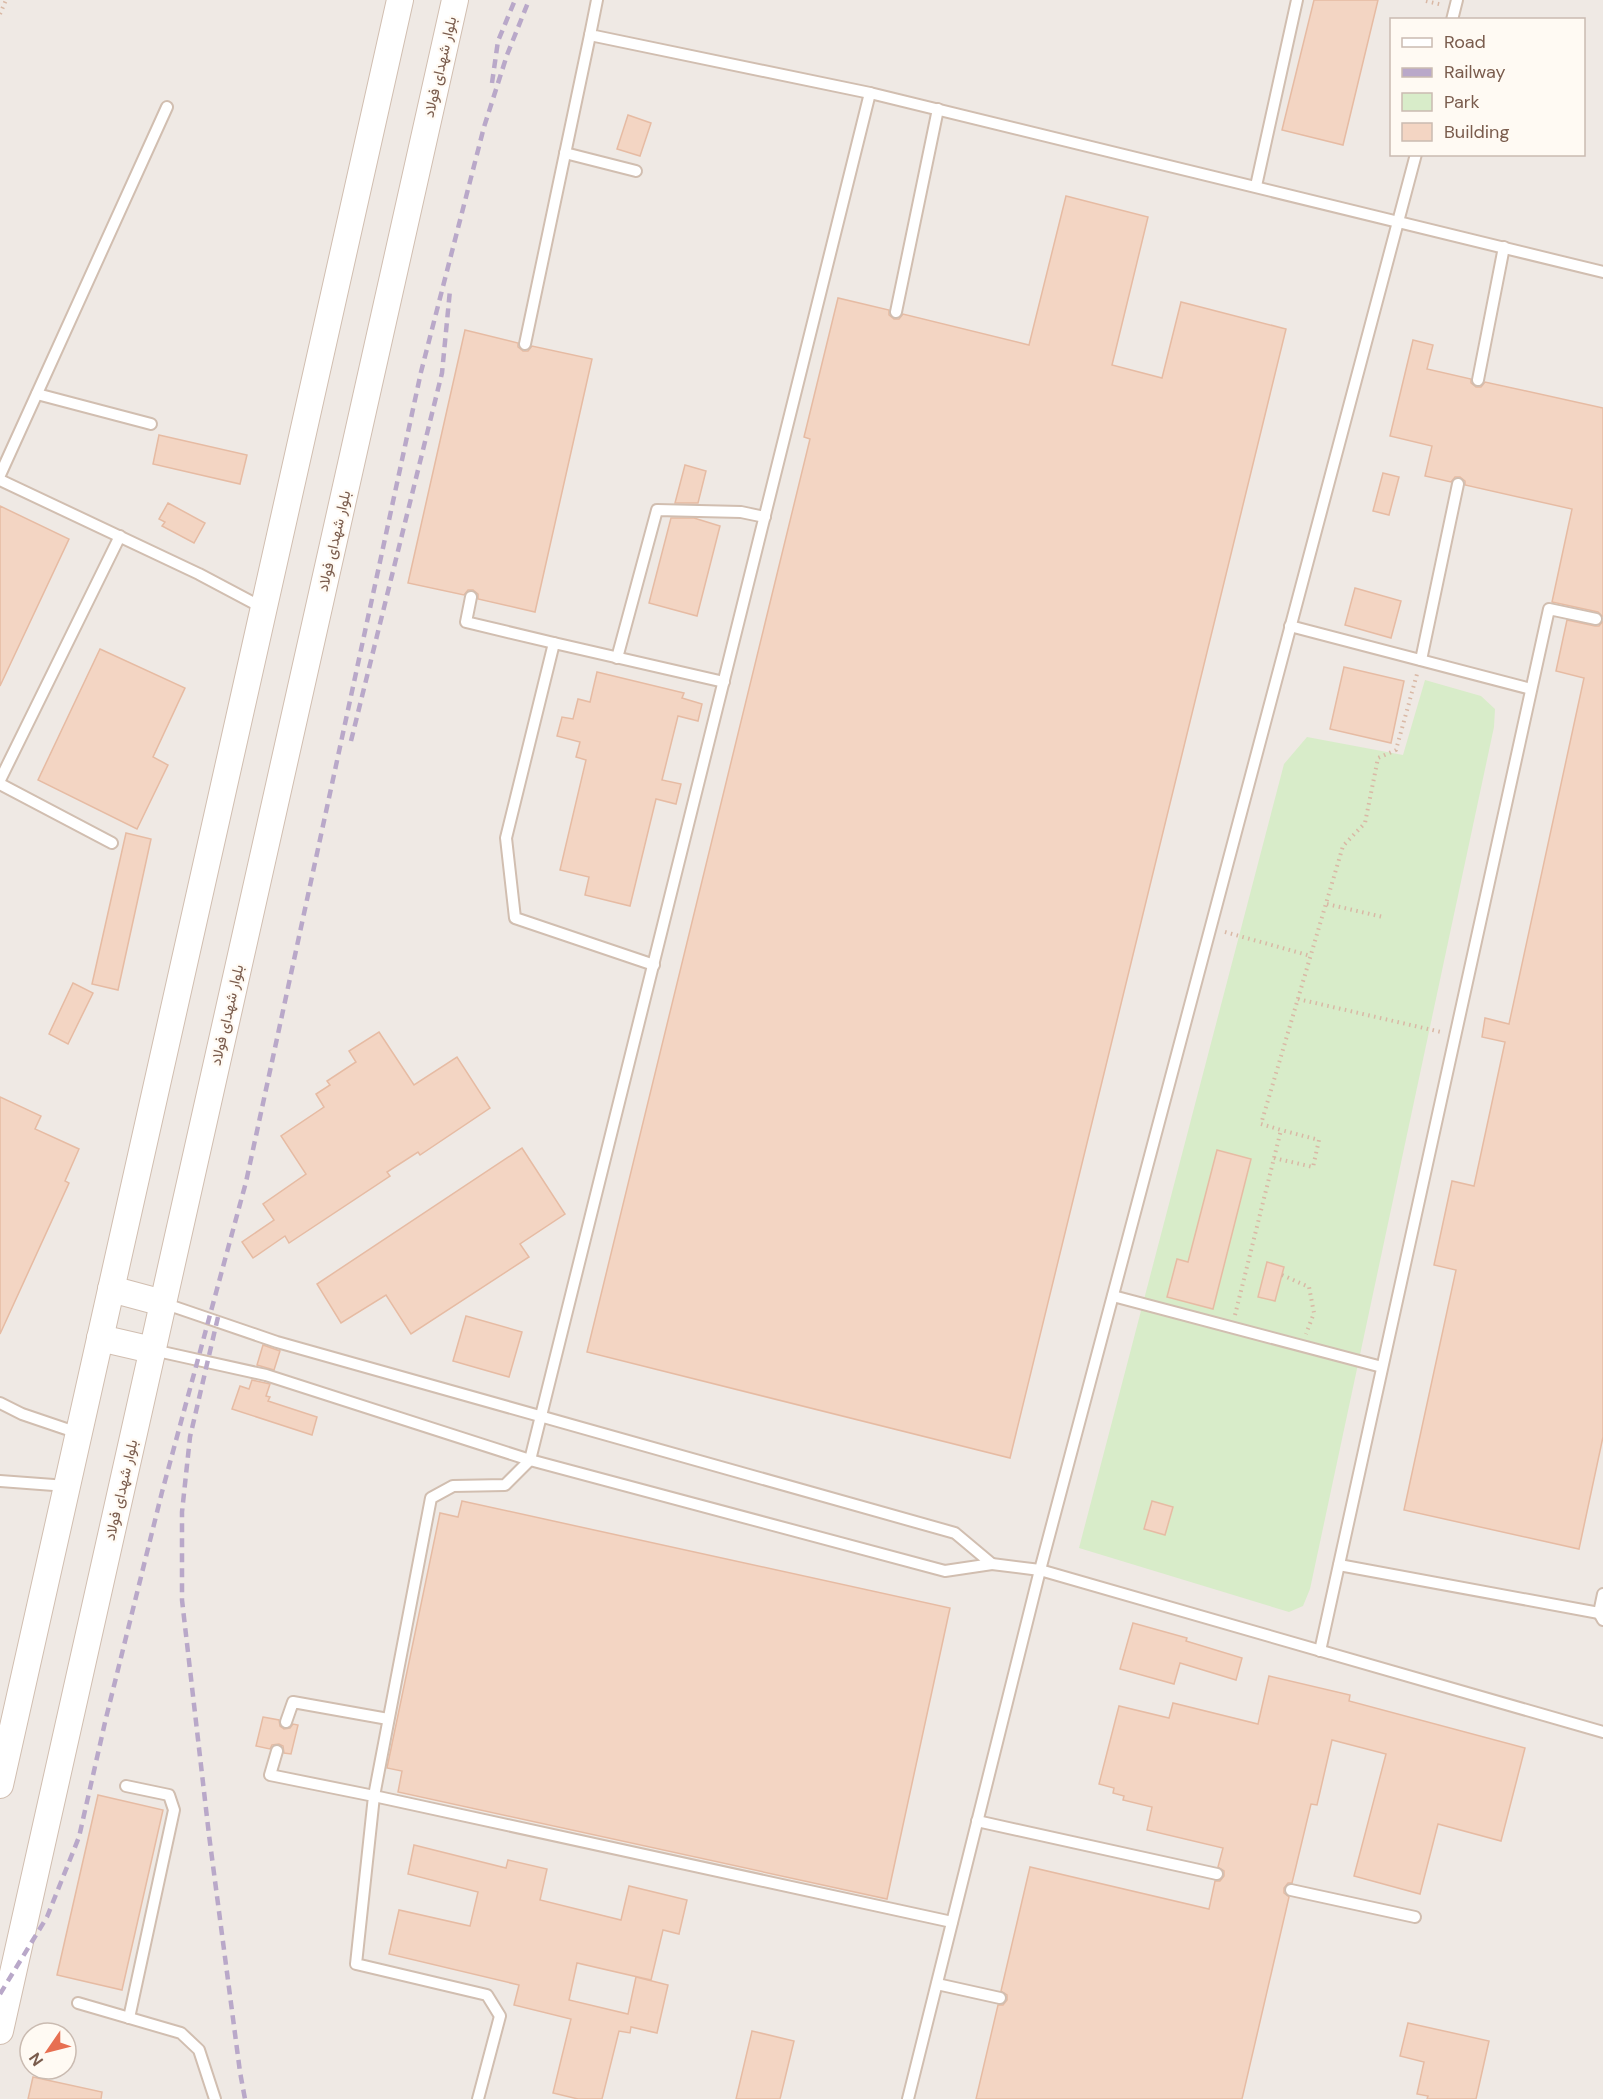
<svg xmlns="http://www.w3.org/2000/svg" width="1603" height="2099" font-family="'DM Sans',Vazirmatn,sans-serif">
  <rect width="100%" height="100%" fill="#fdf6ec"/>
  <!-- industrial -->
  <path fill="#efe9e4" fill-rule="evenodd" d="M0,0H1603V2099H0ZM1392,20H1584V154H1392ZM30,2033H66V2069H30Z"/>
  <!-- green -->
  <path fill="#d8ecc9" d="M1425,680L1481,696L1495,709L1494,727L1310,1589L1303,1606L1289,1612L1079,1548L1284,764L1307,737L1403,755Z"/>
  <!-- building -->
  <g fill="#f3d5c3" stroke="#e6bba3" stroke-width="1.5">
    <path d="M1314,0H1378L1343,145L1282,130Z"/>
    <path d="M628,115L651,123L640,156L617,149Z"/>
    <path d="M1066,196L1148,217L1112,365L1162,378L1181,302L1286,329L1010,1458L587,1352L810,439L804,437L838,298L889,310V315L894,319H899L903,314L1029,345Z"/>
    <path d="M465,330L518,343V347L523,351H528L532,346L592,359L535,612L478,599V594L473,590H468L464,595L408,583Z"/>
    <path d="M1413,340L1433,345L1427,369L1471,379V383L1476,387H1481L1485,382L1603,408V617L1598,612L1552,602L1572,509L1465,485V481L1460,477H1455L1451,482L1425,476L1432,446L1390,436Z"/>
    <path d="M159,435L247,455L240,484L153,464Z"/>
    <path d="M685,465L706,471L698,503H675Z"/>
    <path d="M1383,473L1399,477L1389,515L1373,511Z"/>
    <path d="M168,503L205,523L194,543L162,526L165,522L159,519Z"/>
    <path d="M0,506L69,539L0,686Z"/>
    <path d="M671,518H694L720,526L697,616L649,603Z"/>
    <path d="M1355,588L1401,601L1391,638L1345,625Z"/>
    <path d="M1567,620L1595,626H1599L1603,621V1437L1579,1549L1404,1510L1456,1270L1434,1265L1452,1181L1474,1186L1505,1042L1482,1037L1485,1018L1509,1024L1584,678L1556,671Z"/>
    <path d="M100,649L185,688L153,757L168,765L137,829L38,780Z"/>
    <path d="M1344,667L1404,681L1391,743L1330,729Z"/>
    <path d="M597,672L684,693L682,698L702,704L698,721L678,716L662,780L681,784L676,804L656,799L630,906L585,895L589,877L560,870L586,760L576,757L580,742L557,736L562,717L573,719L578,699L590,702Z"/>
    <path d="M126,833L151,839L118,990L92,984Z"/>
    <path d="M73,983L93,993L68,1044L49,1034Z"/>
    <path d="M379,1032L414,1085L457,1057L490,1108L420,1155L418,1152L387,1172L390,1176L289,1243L285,1236L253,1258L242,1242L274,1220L263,1204L306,1174L281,1136L324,1107L316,1094L330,1085L327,1081L356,1062L349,1051Z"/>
    <path d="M0,1097L41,1116L35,1129L79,1149L65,1181L69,1183L0,1334Z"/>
    <path d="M522,1148L565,1214L520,1244L529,1257L411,1334L386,1295L341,1323L317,1284Z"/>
    <path d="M1217,1150L1251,1159L1213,1309L1167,1297L1177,1259L1188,1262Z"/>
    <path d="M1267,1262L1284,1267L1275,1301L1258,1297Z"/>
    <path d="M466,1316L522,1332L509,1377L453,1361Z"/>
    <path d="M263,1345L280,1351L274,1370L257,1365Z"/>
    <path d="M252,1380L270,1384L266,1396L270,1397L268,1401L317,1417L312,1435L232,1409L240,1386L249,1389Z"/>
    <path d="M462,1501L950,1608L887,1899L398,1792L402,1771L387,1768L440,1513L458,1517Z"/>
    <path d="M1152,1501L1173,1507L1165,1535L1144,1529Z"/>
    <path d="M1133,1623L1187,1638L1186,1641L1242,1658L1236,1680L1180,1663L1174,1684L1120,1669Z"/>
    <path d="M1269,1676L1350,1695L1349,1701L1525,1748L1501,1841L1438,1824L1420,1894L1354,1876L1386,1754L1332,1740L1317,1805L1311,1804L1292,1883H1288L1284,1888V1893L1289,1897L1242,2099H976L998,2005H1003L1007,2000V1995L1001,1991L1030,1867L1209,1909L1215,1881H1220L1224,1876V1871L1218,1867L1223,1848L1147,1830L1152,1807L1123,1800L1124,1796L1113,1793L1114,1788L1099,1784L1119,1706L1169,1718L1173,1703L1258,1724Z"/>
    <path d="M263,1717L279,1720L280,1726L284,1729L290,1728L293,1724L298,1725L291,1754L284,1753L283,1746L279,1744L272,1745L270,1749L256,1746Z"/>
    <path d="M98,1795L163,1810L122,1990L57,1975Z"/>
    <path d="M414,1845L506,1868L508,1860L547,1869L540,1900L621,1920L629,1886L687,1900L679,1934L663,1930L651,1980L577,1963L569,2000L628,2014L636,1977L668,1985L657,2033L631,2027L630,2033L619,2031L602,2099H578L553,2093L571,2019L514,2005L519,1985L389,1954L399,1910L470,1926L478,1892L408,1874Z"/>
    <path d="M1408,2023L1489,2041L1476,2099H1427L1428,2096L1417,2094L1424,2062L1400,2056Z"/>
    <path d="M752,2031L794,2041L780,2099H736Z"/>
    <path d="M33,2077L102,2092L101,2099H28Z"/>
  </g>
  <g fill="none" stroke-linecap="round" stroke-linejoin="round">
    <!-- service casing -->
    <g stroke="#d1beb0" stroke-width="14">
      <g id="service">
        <path d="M597,0L590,35L870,93"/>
        <path d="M1452,20L1457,0"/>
        <path d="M565,153L636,171"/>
        <path d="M1256,186L1297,0"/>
        <path d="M896,312L938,109"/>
        <path d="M525,344L590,35"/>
        <path d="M1478,380L1504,247"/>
        <path d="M37,394L151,424"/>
        <path d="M0,475L167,107"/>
        <path d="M0,480L199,574L263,608"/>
        <path d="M471,597L466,622L554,643"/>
        <path d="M1290,626L1531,689"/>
        <path d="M617,658L657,510L741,512L765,517"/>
        <path d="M1421,660L1458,484"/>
        <path d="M0,780L120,536"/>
        <path d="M0,784L112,843"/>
        <path d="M654,965L515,918L506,838L554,643L724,682"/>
        <path d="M1113,1296L1382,1367"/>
        <path d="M153,1350L266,1375L530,1460L945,1571L992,1564L955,1533L277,1342L163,1303"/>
        <path d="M0,1403L22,1414L78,1433"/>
        <path d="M0,1481L67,1486"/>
        <path d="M992,1564L1040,1570L1416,154"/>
        <path d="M1339,1565L1599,1613"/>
        <path d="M1603,1594L1599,1613L1603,1620"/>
        <path d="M1320,1651L1549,609L1596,619"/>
        <path d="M286,1722L293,1702L388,1719"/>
        <path d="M277,1751L270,1775L374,1796L356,1964L487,1995L500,2016L478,2099"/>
        <path d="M126,1786L169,1795L174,1810L129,2018"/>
        <path d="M977,1821L1217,1874"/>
        <path d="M1291,1890L1415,1917"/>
        <path d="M952,1922L374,1796L431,1498L453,1486L505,1485L530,1460L870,93L1603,272"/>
        <path d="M937,1984L1000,1998"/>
        <path d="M78,2003L181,2033L199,2050L215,2099"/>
        <path d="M908,2099L1040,1570L1603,1732"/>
      </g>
    </g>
    <!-- tertiary casing -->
    <g stroke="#d1beb0" stroke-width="28">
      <g id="tertiary">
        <path d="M111,1289L163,1303"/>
        <path d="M100,1338L152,1350"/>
        <path d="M0,1785L400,0"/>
        <path d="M0,2031L455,0"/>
      </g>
    </g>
    <!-- path -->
    <g stroke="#d9b8a5" stroke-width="4" stroke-dasharray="1.5 4.5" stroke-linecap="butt">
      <path d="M1426,1L1443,5"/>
      <path d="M0,14L6,0"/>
      <path d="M1327,904L1383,917"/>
      <path d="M1225,932L1311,956"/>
      <path d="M1298,999L1441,1032"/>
      <path d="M1274,1158L1313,1167L1319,1140L1281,1130"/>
      <path d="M1282,1275L1309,1287L1314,1313L1306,1334"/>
      <path d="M1235,1315L1281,1130L1261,1124L1343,846L1365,823L1378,758L1396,750L1417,674"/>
    </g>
    <!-- service -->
    <use href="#service" stroke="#fff" stroke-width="10"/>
    <!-- tertiary -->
    <use href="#tertiary" stroke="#fff" stroke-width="26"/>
    <!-- rail -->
    <g stroke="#b9a8c9" stroke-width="4.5" stroke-dasharray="9 6" stroke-linecap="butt">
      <path d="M492,83L498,41L515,0"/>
      <path d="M351,741L442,373L450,290"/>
      <path d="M218,1317L190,1437L182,1512V1600L209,1835L240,2072L245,2099"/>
      <path d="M0,1994L47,1917L79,1837L106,1718L162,1492L246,1182L421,372L484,127L507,55L529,0"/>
    </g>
  </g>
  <g text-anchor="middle" stroke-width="4.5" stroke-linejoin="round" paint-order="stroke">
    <!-- street labels -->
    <g font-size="15" fill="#7a5c4d" stroke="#fffaf3">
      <text transform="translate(440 67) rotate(-77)" y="5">بلوار شهدای فولاد</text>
      <text transform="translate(334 541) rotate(-77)" y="5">بلوار شهدای فولاد</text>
      <text transform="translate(227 1015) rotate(-77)" y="5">بلوار شهدای فولاد</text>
      <text transform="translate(121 1490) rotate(-77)" y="5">بلوار شهدای فولاد</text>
    </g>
  </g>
  <!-- legend -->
  <rect x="1390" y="18" width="195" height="138" fill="#fffaf3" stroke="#cabbb1" stroke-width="1.5"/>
  <rect x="1402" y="38" width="30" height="9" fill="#ffffff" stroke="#cabbb1" stroke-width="1.5"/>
  <text x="1444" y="48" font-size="18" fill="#7a5c4d">Road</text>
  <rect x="1402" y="68" width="30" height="9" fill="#b9a8c9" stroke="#cabbb1" stroke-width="1.5"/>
  <text x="1444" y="78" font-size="18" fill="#7a5c4d">Railway</text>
  <rect x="1402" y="93" width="30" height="18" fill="#d8ecc9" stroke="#cabbb1" stroke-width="1.5"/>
  <text x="1444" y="108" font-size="18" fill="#7a5c4d">Park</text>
  <rect x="1402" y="123" width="30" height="18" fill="#f3d5c3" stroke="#cabbb1" stroke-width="1.5"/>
  <text x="1444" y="138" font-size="18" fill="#7a5c4d">Building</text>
  <!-- north arrow -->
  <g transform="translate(48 2051) rotate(235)"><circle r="28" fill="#fffaf3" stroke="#cabbb1" stroke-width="1.5"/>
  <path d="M0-4.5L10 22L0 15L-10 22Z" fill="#e76f51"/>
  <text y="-9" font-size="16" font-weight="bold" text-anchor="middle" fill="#7a5c4d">N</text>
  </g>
</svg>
